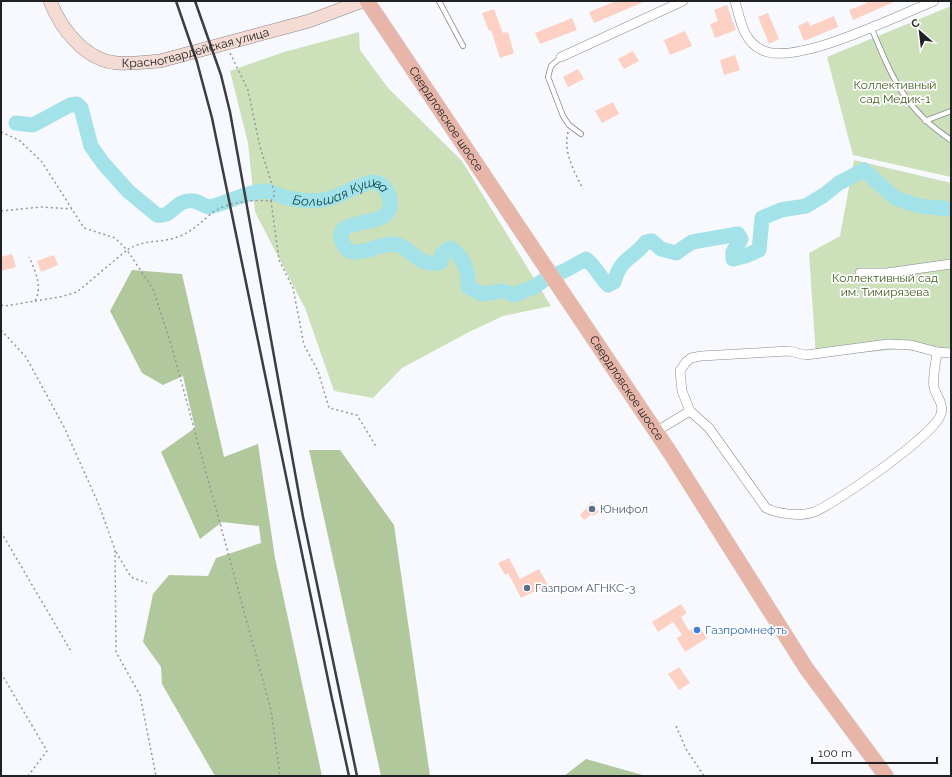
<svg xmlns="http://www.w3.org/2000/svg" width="952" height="777" font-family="Raleway,sans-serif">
  <rect width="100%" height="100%" fill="#f7f9ff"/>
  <!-- green -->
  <g fill="#cce0ba">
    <path d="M951,6V177L853,155L827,57Z"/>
    <path d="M359,32L360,50L388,88L462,161L551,306L503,316L469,332L402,368L373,398L334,391L305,308L255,212L248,143L230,71L284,52Z"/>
    <path d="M854,160L951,183V357L901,349L816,357L809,253L840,236Z"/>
  </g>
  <!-- forest -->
  <g fill="#b1c89c">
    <path d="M132,270L182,274L224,457L258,444L275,558L322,776H215L162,684L161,667L143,642L153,594L169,575L208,576L216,558L261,543L259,526L222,522L200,539L161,452L195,428L183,376L163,385L142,373L110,311Z"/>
    <path d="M309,450H340L394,525L430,776H381Z"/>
    <path d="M586,759L646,776H564Z"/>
  </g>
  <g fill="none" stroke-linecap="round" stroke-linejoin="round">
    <!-- river -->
    <path stroke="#a2e2e8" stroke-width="15" id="s1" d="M16,123L33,125L70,105L77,104L81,108L91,146L103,163L128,191L157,215C174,218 173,199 194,201C200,202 203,206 209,207C228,203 247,191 267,191C272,192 279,195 284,197C299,201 314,202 329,199C341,196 365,181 374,182C383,183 389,192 390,201C395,232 333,213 342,241C349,264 376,244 392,244C412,245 417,269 441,262L442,254L450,248C464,256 469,272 468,287L482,294L502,291L514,295L534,287L544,280L566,270L586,259C596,267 599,276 608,285L614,282C621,257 633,259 646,242L652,241L661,249L676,253L692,242L738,234L741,239L733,252V259L745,256L759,250L762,218L781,210L806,206L824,195L839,183L864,170L895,198L919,206L951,209"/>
  </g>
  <!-- building -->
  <g fill="#fcd1c4">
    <path d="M616,1H646L594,23L589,12Z"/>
    <path d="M866,1H896L853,20L849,10L867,3Z"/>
    <path d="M727,5L736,30L715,38L710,24L718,21L714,10Z"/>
    <path d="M494,9L503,33L508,32L514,53L500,58L491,30L489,31L482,13Z"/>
    <path d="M768,13L779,39L769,44L758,17Z"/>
    <path d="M834,16L838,27L804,41L798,26L808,21L810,26Z"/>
    <path d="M572,18L577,30L540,44L535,33Z"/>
    <path d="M685,31L692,46L670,55L664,40Z"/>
    <path d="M633,51L639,61L624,69L618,59Z"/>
    <path d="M735,55L740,70L724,75L720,60Z"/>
    <path d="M578,69L584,79L568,87L563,77Z"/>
    <path d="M613,102L619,114L602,123L595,111Z"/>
    <path d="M12,254L16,267L1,271V257Z"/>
    <path d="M54,255L58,265L41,272L37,261Z"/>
    <path d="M592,502L599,512L593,516L592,514L584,520L580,515Z"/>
    <path d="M509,558L520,579L539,569L548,585L521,598L508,573L505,575L498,563Z"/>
    <path d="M681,604L687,613L681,617L689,631L698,625L707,638L685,652L677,638L682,635L673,622L658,632L652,622Z"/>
    <path d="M679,667L690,683L679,690L668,674Z"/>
  </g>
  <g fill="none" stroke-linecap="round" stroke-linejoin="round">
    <!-- service casing -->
    <g stroke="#87898e" stroke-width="6">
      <g id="service">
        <path d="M439,1L463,46"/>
        <path d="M871,27C892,77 904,109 951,140"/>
        <path d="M561,57L551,66L548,77L563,116L569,125L581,134"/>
        <path d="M925,121L951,111"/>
      </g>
    </g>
    <!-- minor casing -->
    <g stroke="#87898e" stroke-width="10">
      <g id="minor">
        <path d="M735,1C740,19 743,41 762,50C795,67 899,15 934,1"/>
        <path d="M561,57L683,1"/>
        <path d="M860,273H887L951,264"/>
        <path d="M690,411L709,428L766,508C779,514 800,517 814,512C836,503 935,435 941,414C944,404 937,397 934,388C932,377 936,363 937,352"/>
        <path d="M655,432L690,411L682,391L680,371L686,362L691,358L701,356L789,351L806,355L888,344L911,345L937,352L951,353"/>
      </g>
    </g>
    <!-- secondary casing -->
    <g stroke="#87898e" stroke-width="14">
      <g id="secondary">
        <path id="s2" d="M50,1C61,29 85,60 117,63C132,64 146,62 160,61L309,21L363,1"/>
      </g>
    </g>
    <!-- primary casing -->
    <g stroke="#d7d7d7" stroke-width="16">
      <g id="primary">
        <path id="s3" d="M367,1L671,454L806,668L886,776"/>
      </g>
    </g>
    <!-- path -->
    <g stroke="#95969a" stroke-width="1.5" stroke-dasharray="2 3" stroke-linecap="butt">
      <path d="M230,53L248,90L260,147L275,194L271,201"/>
      <path d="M1,132L19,140L42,162L84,228L115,238L127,250C146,238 161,244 180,236C193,231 201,222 212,213C227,202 253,199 271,201L279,260L293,288L304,345L318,371L329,408L357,415L377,448"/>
      <path d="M568,132C563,152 574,171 583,189"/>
      <path d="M1,211L41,207L72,209"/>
      <path d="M35,301L60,297L77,292L127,250L153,289L171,344L271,710L280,776"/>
      <path d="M1,305L5,306L35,301C43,286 35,271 29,257"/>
      <path d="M1,330L26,357L64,427L99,505L115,550L116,652L140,695L156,776"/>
      <path d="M1,532L72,653"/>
      <path d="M116,552L131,577L147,583"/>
      <path d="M1,673L47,751L28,776"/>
      <path d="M676,726L686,749L704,776"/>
    </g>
    <!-- service -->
    <use href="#service" stroke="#fff" stroke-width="4.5"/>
    <!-- minor -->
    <use href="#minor" stroke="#fff" stroke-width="9"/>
    <!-- secondary -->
    <use href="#secondary" stroke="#f4dbd4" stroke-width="13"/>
    <!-- primary -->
    <use href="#primary" stroke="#e8b6a9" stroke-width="15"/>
    <!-- rail -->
    <g stroke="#3c3d40" stroke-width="2.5">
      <path d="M176,1L197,62L212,118L331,694L349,776"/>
      <path d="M195,1L221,75L230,112L303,517L357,776"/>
    </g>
  </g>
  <!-- markers -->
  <g fill="#5c6f8a" stroke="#fff" stroke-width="1.5">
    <circle cx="592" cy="509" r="4"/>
    <circle cx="527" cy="588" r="4"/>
  </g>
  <circle fill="#3f7fe0" stroke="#fff" stroke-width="1.5" cx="697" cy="630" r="4"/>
  <g text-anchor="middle" stroke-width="3.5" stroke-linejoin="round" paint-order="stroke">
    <!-- street labels -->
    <g font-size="12" fill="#202123" stroke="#fff">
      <text dy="4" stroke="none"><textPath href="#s2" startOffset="176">Красногвардейская улица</textPath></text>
      <text dy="4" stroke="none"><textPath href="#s3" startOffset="142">Свердловское шоссе</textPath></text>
      <text dy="4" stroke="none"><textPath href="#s3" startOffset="466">Свердловское шоссе</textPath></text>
    </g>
    <!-- park labels -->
    <g font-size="12" fill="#425e20" stroke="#fff">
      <text x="895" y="89">Коллективный<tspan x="895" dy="14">сад Медик-1</tspan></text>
      <text x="885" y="282">Коллективный сад<tspan x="885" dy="14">им. Тимирязева</tspan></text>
    </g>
    <!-- service labels -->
    <g font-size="12" fill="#4e5e75" stroke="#fff" text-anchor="start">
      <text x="600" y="513">Юнифол</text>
      <text x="535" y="592">Газпром АГНКС-3</text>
    </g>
    <!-- shop labels -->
    <g font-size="12" fill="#366cbe" stroke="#fff" text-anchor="start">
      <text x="705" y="634">Газпромнефть</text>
    </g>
    <!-- water labels -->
    <g font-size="13" font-style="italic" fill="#0f494e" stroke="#fff">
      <text dy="5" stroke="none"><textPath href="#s1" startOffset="402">Большая Кушва</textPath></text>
    </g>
  </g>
  <!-- border -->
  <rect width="952" height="777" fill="none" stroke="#202123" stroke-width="4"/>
  <!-- north arrow -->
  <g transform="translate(920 32) rotate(332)" stroke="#ffffff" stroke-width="3" paint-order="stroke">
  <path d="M0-3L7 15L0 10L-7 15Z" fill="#202123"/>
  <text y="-6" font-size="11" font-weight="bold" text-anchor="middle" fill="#202123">С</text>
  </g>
  <!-- scale -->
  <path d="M812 757v6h125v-6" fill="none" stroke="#202123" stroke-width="2"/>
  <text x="818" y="757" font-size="12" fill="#202123" stroke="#ffffff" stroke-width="3" paint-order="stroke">100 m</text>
</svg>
